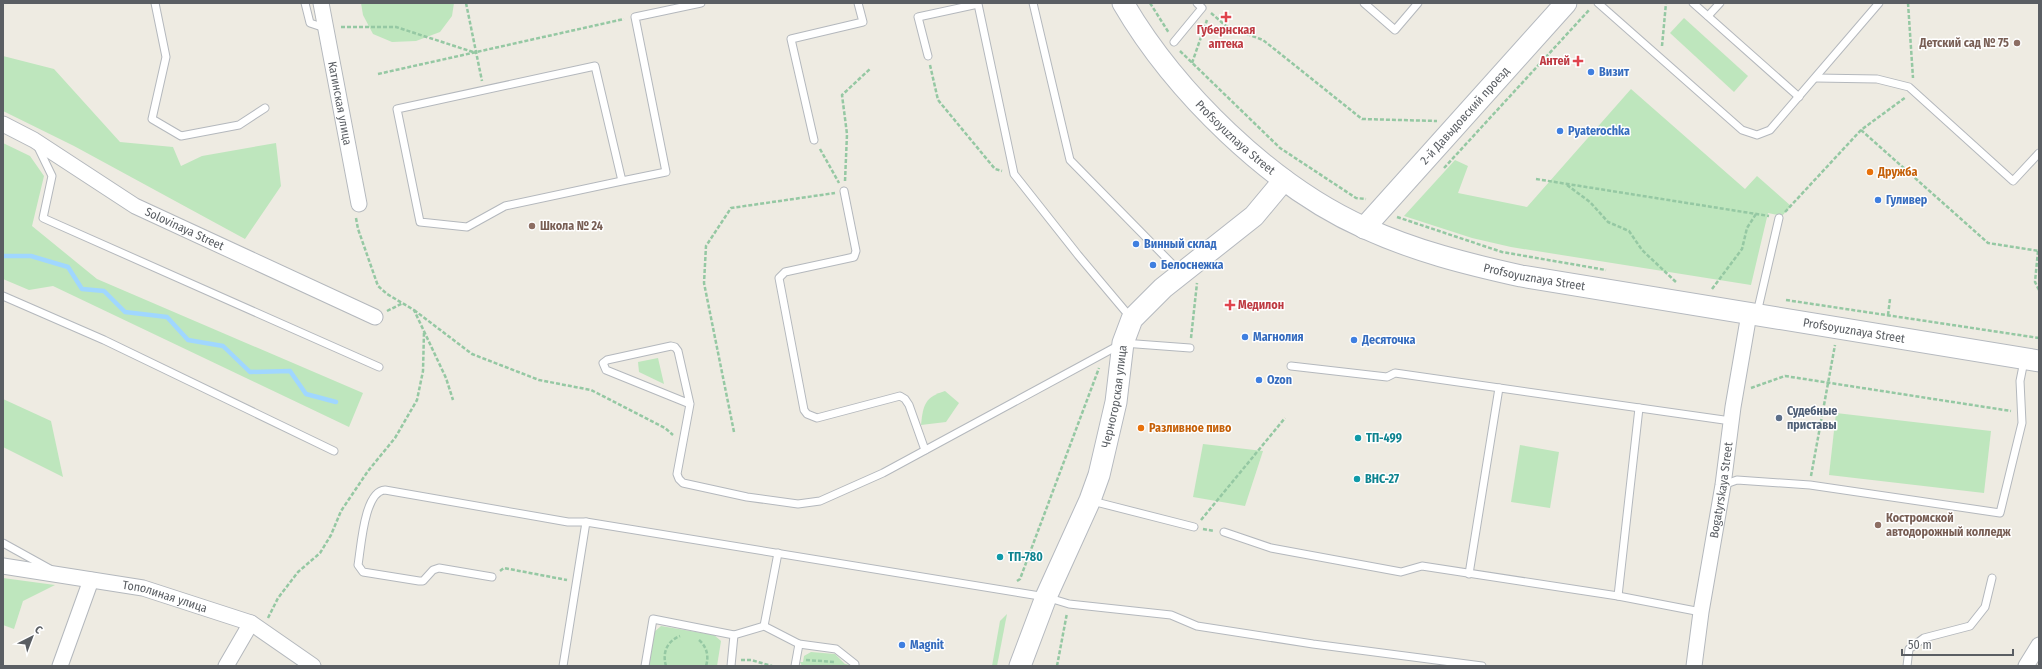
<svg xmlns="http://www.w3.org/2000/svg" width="2042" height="669" font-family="'Fira Sans Condensed',sans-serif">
  <rect width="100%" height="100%" fill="#eeebe2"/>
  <!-- green -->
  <g fill="#bee6bd">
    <path d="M361,3H454L452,16L440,32L416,41L392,42L373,34L363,15Z"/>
    <path d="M1684,18L1748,76L1734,92L1670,33Z"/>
    <path d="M3,56L54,69L120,142L173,147L181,166L202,156L276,143L281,186L245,239L74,146L3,111Z"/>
    <path d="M1631,89L1745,189L1757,176L1791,206L1782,216L1768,213L1751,285L1511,247L1472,238L1404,216L1455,160L1468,166L1458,193L1527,207Z"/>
    <path d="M3,143L30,156L44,176L32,226L97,279L363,393L349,427L53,286L29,290L3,279Z"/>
    <path d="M658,358L664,384L639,372L638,362Z"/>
    <path d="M945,391L959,403L946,422L921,425C923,405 925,397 945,391Z"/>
    <path d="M3,399L51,421L63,477L3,447Z"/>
    <path d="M1836,413L1991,431L1984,493L1829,475Z"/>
    <path d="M1203,444L1263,451L1245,506L1193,497Z"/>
    <path d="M1520,445L1559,452L1550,508L1511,502Z"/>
    <path d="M3,578L55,585L23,601L14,629L3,625Z"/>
    <path d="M1007,614L997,666H992L1000,621Z"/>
    <path d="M661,626L714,635L721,641L717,666H648L653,633Z"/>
    <path d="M811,652L835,654L845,664L850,665L802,666L800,662H803L804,656Z"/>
  </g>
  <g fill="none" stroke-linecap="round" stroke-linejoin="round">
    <!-- stream -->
    <path stroke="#a0d7ff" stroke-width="4.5" d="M3,256H31L68,267L82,289L104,291L125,312L167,317L188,340L223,346L250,372L290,371L306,394L336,402"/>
    <!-- lane casing -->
    <g stroke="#b4b8bd" stroke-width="9">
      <g id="lane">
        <path d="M155,3L166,57L152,119L181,136L239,125L265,108"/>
        <path d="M305,3L310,23L325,28"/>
        <path d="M1033,3L1070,160L1180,272"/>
        <path d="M1364,3L1395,30L1418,3"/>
        <path d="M1598,3L1742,130L1757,135L1770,130L1879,3"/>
        <path d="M1693,3L1799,97"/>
        <path d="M1708,16L1720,3"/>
        <path d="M1174,42L1202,8L1197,3"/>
        <path d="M928,56L918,17L978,4L1014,174L1078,255L1131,318"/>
        <path d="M1816,78L1877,79L1909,87L2013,181L2039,153"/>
        <path d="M814,140L791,39L863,22L858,3"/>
        <path d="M37,145L52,176L43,218L379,367"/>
        <path d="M622,181L505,206L467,227L420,222L397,109L595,66L622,181L666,172L635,17L701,3"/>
        <path d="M844,191L856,251L854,257L785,272L779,278L804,410L807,414L817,418L900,396L905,399L909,405L925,450"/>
        <path d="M3,296L104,340L334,451"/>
        <path d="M1757,313L1779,218"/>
        <path d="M1291,366L1387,377L1395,373L1731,421"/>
        <path d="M690,404L606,370L603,363L607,360L671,346L675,347L678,351L690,404L677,474L679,479L683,483L747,497L798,504L820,501L883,473L1123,343L1190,348"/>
        <path d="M1723,485L1737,480L1810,485L2000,513L2022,423L2020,381L2024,361"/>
        <path d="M1092,501L1194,527"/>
        <path d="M1224,532L1271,548L1401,572L1422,566L1618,596L1701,612"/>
        <path d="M3,543L50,569"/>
        <path d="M1469,574L1499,388"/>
        <path d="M492,577L439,568L433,570L423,581H419L363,572L358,565C361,548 364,491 385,490L568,522H586"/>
        <path d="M1618,596L1639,408"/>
        <path d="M764,626L778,553"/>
        <path d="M734,635L764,626L799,644L836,649L855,664V666"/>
        <path d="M563,666L586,522L1046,597L1069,604L1171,615L1197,626L1313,644L1482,666"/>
        <path d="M645,666L653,619L734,635L731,666"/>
        <path d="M795,666L799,644"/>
        <path d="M1907,666L1909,649L1924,638L1970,626L1985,607L1992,578"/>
      </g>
    </g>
    <!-- street casing -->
    <g stroke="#b4b8bd" stroke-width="17">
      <g id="street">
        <path id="s1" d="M321,3L359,204"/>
        <path id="s2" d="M3,124L34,140L135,206L375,317"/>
        <path id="s3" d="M3,566L143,588L251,623L313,666"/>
        <path d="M60,666L91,580"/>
        <path d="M226,666L251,623"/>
        <path id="s4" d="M1694,666L1701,612L1723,485L1733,407L1749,314"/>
        <path d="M2026,666L2039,645"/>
      </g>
    </g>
    <!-- secondary casing -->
    <g stroke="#b5b9bf" stroke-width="23">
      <g id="secondary">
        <path id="s5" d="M1123,3C1175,92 1271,186 1365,228C1415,251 1467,264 1521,276L2039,361"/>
        <path id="s6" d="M1364,228L1566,3"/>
        <path id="s7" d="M1020,666L1046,597L1090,500L1099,475L1116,402L1123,343L1132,319L1163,288L1254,216L1284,180"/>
      </g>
    </g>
    <!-- path -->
    <g stroke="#95c8a3" stroke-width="2.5" stroke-dasharray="4 2" stroke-linecap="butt">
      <path d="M466,3L482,81"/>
      <path d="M1150,3L1169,33"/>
      <path d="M1908,3L1913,78"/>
      <path d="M1211,13L1226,26L1263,40L1362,119L1437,121"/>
      <path d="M341,27H396L476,53"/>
      <path d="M1662,46L1666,3"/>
      <path d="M1180,51L1280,148L1356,198L1366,199"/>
      <path d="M1192,63L1207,20"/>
      <path d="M930,65L938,100L995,169L1002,171"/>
      <path d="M378,74L624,19"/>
      <path d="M1861,130L1988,243L2039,251"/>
      <path d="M820,149L839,183"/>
      <path d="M1444,168L1590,9"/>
      <path d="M1536,179L1769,216"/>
      <path d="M845,181L847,134L842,95L871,68"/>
      <path d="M1567,185L1590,202L1608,222L1629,231L1642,250L1677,283"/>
      <path d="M1785,212L1861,130L1906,97"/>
      <path d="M1397,217L1502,252L1606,270"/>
      <path d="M356,218L358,229L378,286L387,294L414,310L446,378L453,400"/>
      <path d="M2038,251L2035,282L2039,290"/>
      <path d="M1712,289L1742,249L1747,228L1756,214"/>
      <path d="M1786,300L2039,338"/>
      <path d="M414,310L472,354L539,380L591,390L665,428L673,435"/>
      <path d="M387,311L403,303"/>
      <path d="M1888,315L1890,299"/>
      <path d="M1191,338L1197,283"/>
      <path d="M1751,388L1785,376L2011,411"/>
      <path d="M734,432L704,283L706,246L731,208L835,193"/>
      <path d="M1811,476L1835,345"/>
      <path d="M1201,520L1285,418"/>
      <path d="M1203,529L1214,531"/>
      <path d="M500,571L504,568L567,580"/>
      <path d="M1017,581L1020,579L1099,368"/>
      <path d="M268,618L278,598L298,572L320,553L331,535L341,511L368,471L395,438L417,400L423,371L424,332"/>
      <path d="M699,640C707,647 709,656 706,666"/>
      <path d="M741,660H751L772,666"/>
      <path d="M806,660L835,662"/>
      <path d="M666,666C662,653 667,641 680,636"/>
      <path d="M1057,666L1067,613"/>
    </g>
    <!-- lane -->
    <use href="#lane" stroke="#fff" stroke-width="7"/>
    <!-- street -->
    <use href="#street" stroke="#fff" stroke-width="15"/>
    <!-- secondary -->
    <use href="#secondary" stroke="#fff" stroke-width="21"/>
  </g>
  <!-- markers -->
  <g fill="#e0444e" stroke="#fff" stroke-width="1.5">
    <path d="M1224 11h4v4h4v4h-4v4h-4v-4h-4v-4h4z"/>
    <path d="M1576 55h4v4h4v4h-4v4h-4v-4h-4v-4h4z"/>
    <path d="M1228 299h4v4h4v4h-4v4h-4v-4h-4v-4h4z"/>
  </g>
  <g fill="#8d6e63" stroke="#fff" stroke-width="1.5">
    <circle cx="2017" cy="43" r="4"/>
    <circle cx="532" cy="226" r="4"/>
    <circle cx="1878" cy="525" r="4"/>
  </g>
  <g fill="#3f7fe0" stroke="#fff" stroke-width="1.5">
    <circle cx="1591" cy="72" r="4"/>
    <circle cx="1560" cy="131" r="4"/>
    <circle cx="1878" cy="200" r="4"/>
    <circle cx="1136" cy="244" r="4"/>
    <circle cx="1153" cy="265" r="4"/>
    <circle cx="1245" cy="337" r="4"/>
    <circle cx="1354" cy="340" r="4"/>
    <circle cx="1259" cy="380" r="4"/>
    <circle cx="902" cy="645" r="4"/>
  </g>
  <g fill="#e8710a" stroke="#fff" stroke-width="1.5">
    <circle cx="1870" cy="172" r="4"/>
    <circle cx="1141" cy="428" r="4"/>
  </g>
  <circle fill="#5c6f8a" stroke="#fff" stroke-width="1.5" cx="1779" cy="418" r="4"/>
  <g fill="#0f9aa8" stroke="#fff" stroke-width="1.5">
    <circle cx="1358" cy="438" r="4"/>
    <circle cx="1357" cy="479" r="4"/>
    <circle cx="1000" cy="557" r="4"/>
  </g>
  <g text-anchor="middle" stroke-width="3" stroke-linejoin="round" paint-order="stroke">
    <!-- health labels -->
    <g font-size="12" font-weight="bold" fill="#be3a42" stroke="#fff">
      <text x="1226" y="34">Губернская<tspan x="1226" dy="14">аптека</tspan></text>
      <text x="1570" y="65" text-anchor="end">Антей</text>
      <text x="1238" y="309" text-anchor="start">Медилон</text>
    </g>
    <!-- education labels -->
    <g font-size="12" font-weight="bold" fill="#785e54" stroke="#fff" text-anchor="start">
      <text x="2009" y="47" text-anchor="end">Детский сад № 75</text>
      <text x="540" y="230">Школа № 24</text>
      <text x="1886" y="522">Костромской<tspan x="1886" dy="14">автодорожный колледж</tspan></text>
    </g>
    <!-- shop labels -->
    <g font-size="12" font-weight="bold" fill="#366cbe" stroke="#fff" text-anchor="start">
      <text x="1599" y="76">Визит</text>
      <text x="1568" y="135">Pyaterochka</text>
      <text x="1886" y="204">Гуливер</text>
      <text x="1144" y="248">Винный склад</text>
      <text x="1161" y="269">Белоснежка</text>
      <text x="1253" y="341">Магнолия</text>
      <text x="1362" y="344">Десяточка</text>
      <text x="1267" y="384">Ozon</text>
      <text x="910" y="649">Magnit</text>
    </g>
    <!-- street labels -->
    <g font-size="12" fill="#5a5e63" stroke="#fff">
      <text dy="4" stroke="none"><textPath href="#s1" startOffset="102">Катинская улица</textPath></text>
      <text dy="4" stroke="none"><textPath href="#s6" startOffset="151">2-й Давыдовский проезд</textPath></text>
      <text dy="4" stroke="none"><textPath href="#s5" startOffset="176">Profsoyuznaya Street</textPath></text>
      <text dy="4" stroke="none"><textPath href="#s2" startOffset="210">Solovinaya Street</textPath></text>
      <text dy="4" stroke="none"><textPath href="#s5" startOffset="512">Profsoyuznaya Street</textPath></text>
      <text dy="4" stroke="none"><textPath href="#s5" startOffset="836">Profsoyuznaya Street</textPath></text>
      <text dy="4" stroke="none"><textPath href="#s7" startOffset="287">Черногорская улица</textPath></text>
      <text dy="4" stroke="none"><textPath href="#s4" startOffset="178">Bogatyrskaya Street</textPath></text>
      <text dy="4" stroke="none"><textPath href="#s3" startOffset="165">Тополиная улица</textPath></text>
    </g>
    <!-- food labels -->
    <g font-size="12" font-weight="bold" fill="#c56008" stroke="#fff" text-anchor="start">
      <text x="1878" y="176">Дружба</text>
      <text x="1149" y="432">Разливное пиво</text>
    </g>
    <!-- service labels -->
    <g font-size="12" font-weight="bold" fill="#4e5e75" stroke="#fff" text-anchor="start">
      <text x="1787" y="415">Судебные<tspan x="1787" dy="14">приставы</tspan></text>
    </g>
    <!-- culture labels -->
    <g font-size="12" font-weight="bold" fill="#0d838f" stroke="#fff" text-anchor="start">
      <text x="1366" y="442">ТП-499</text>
      <text x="1365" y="483">ВНС-27</text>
      <text x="1008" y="561">ТП-780</text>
    </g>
  </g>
  <!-- border -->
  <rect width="2042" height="669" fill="none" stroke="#5a5e63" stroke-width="8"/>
  <!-- north arrow -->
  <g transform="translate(32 637) rotate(42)" stroke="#ffffff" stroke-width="3" paint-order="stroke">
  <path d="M0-3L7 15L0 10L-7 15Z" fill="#5a5e63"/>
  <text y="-6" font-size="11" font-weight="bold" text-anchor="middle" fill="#5a5e63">С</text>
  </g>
  <!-- scale -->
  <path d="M1902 649v6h111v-6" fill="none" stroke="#5a5e63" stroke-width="2"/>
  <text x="1908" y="649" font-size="12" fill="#5a5e63" stroke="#ffffff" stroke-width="3" paint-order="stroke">50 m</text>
</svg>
